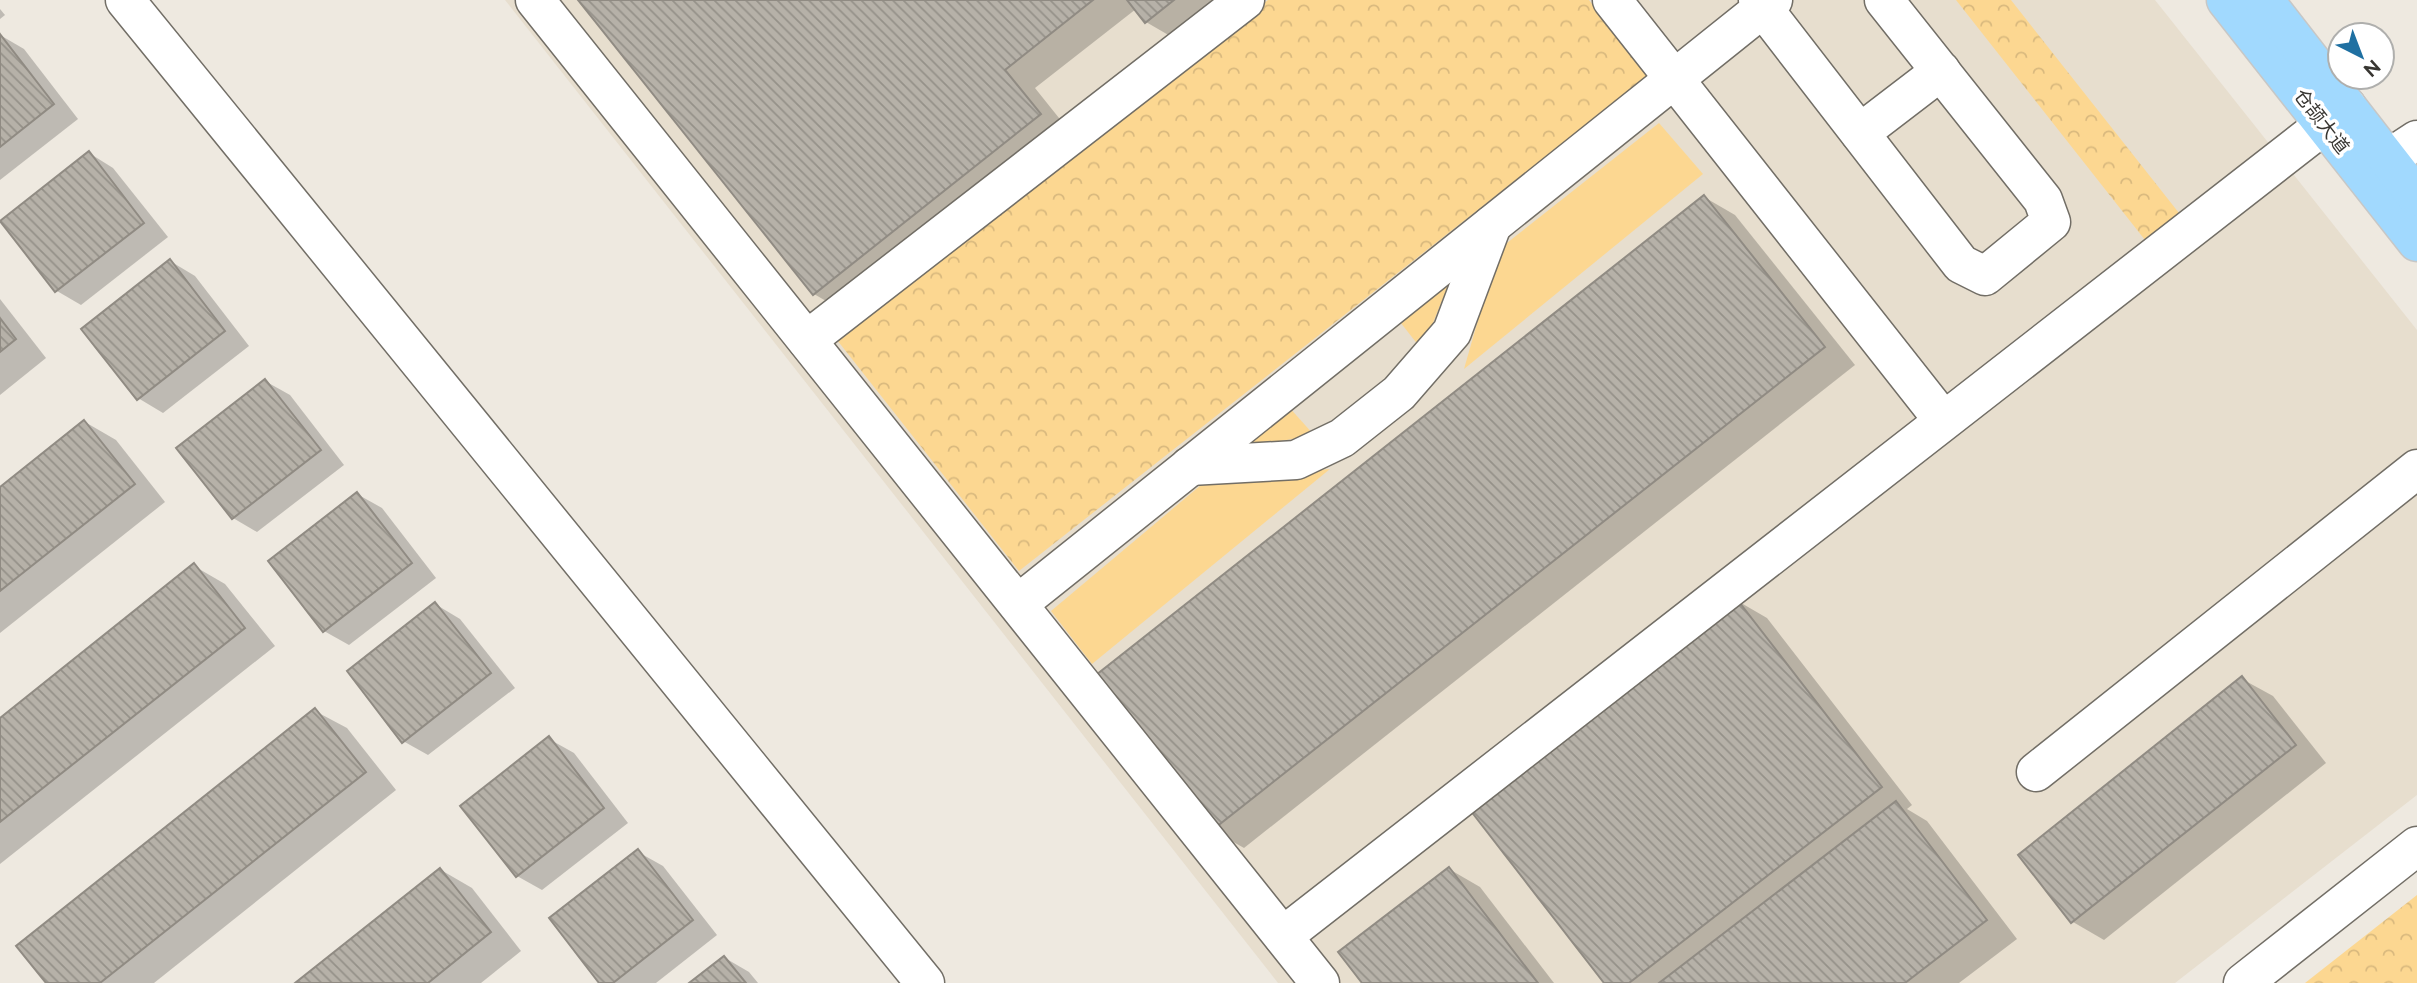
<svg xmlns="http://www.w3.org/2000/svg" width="2417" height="983" font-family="Raleway,'Noto Sans SC',sans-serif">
  <defs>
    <pattern id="forest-crowns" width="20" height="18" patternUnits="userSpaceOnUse" patternTransform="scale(1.75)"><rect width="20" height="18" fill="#fcd791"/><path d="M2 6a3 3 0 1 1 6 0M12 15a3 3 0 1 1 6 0" fill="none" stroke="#d9b97e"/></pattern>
    <pattern id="building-back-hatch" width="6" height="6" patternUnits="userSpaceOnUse" patternTransform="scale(1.75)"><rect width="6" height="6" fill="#b6b1a8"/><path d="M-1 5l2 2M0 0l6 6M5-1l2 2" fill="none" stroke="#959189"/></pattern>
  </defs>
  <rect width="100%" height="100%" fill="#eee9e0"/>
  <!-- built -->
  <path fill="#e7dece" d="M505,0H2155L2417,330V795L2175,983H1278Z"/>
  <!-- green -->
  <g fill="#fcd791">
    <path d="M1659,123L1703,174L1464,369L1498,250Z"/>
    <path d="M1452,276L1422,350L1397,318Z"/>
    <path d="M1288,406L1314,435L1232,450Z"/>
    <path d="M1330,469L1092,664L1051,611L1207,480Z"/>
  </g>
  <!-- forest -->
  <g fill="url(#forest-crowns)">
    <path d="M1268,0H1589L1648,76L1019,571L837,340Z"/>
    <path d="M1956,0H2011L2179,213L2145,240Z"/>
    <path d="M2417,895V983H2305Z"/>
  </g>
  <!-- shadow -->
  <g fill="#0003">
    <path d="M580,0H1228L1177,40L1146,22L1136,9L1035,88L1071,133L845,312L814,294Z"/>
    <path d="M0,9L5,15L0,19Z"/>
    <path d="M0,35L24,49L78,119L0,180Z"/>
    <path d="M89,153L113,168L168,237L81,305L57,291Z"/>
    <path d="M1704,197L1735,215L1855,365L1244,848L1212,830Z"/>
    <path d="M170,261L195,276L249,346L163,413L138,398Z"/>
    <path d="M0,299L46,358L0,395Z"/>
    <path d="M265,381L290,395L344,465L257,532L233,518Z"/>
    <path d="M85,422L116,440L165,502L0,633V489Z"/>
    <path d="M357,494L382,508L436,578L349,645L324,631L270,561Z"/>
    <path d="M194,566L225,584L275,646L0,864V720Z"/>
    <path d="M1736,600L1767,618L1912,805L1907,809L1927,821L2017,939L1959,983H1606Z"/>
    <path d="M435,604L460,619L515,688L428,755L403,741Z"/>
    <path d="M2242,679L2273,696L2326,763L2104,940L2073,922Z"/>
    <path d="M315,711L347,728L396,790L154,983H48Z"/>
    <path d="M549,739L574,753L628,823L542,890L517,876Z"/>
    <path d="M638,852L663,866L717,935L656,983H601Z"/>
    <path d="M1449,869L1480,887L1554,983H1364Z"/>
    <path d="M441,870L472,888L521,951L481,983H298Z"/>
    <path d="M725,958L749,972L758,983H692Z"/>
  </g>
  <!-- building -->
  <g fill="url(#building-back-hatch)" stroke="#908b83" stroke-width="2">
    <path d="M578,0H1093L1005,70L1041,114L813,295Z"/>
    <path d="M1127,0H1174L1145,23Z"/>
    <path d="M0,34L54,104L0,147Z"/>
    <path d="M89,151L144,223L55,292L0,221Z"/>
    <path d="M1704,195L1825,347L1211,831L1091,679Z"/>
    <path d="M170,259L225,331L137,400L81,329Z"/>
    <path d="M0,318L16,339L0,352Z"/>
    <path d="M265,379L321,450L232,519L176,448Z"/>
    <path d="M84,420L135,484L0,591V487Z"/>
    <path d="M357,492L412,563L323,632L268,561Z"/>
    <path d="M194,563L245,628L0,822V718Z"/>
    <path d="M1736,598L1882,787L1629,983H1604L1467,806Z"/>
    <path d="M435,602L491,673L402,743L347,671Z"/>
    <path d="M2242,676L2296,745L2071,923L2018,855Z"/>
    <path d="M315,708L366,772L100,983H46L16,946Z"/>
    <path d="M549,736L604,808L516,877L460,806Z"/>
    <path d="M1896,801L1987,920L1905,983H1659Z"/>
    <path d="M638,849L693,920L613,983H599L549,918Z"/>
    <path d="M1449,867L1538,983H1362L1338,952Z"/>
    <path d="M440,868L491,932L428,983H295Z"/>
    <path d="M724,956L746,983H689Z"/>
  </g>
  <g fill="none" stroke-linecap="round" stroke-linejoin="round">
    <!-- minor casing -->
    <g stroke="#726e66" stroke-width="41">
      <g id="minor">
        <path d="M125,0L925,983"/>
        <path d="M535,0L1320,983"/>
        <path d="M1612,0L1943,420"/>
        <path d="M1773,0L1763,8L1961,264L1985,276L2051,222L2043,200L1884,0"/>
        <path d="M1860,133L1941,71"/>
        <path d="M2388,159L2417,140"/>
        <path d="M807,340L1245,0"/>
        <path d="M1190,466L1296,460L1342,438L1399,393L1452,332L1492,225"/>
        <path d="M1018,604L1763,8L1758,0"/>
        <path d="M2036,772L2417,469"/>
        <path d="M1283,936L2347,107"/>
        <path d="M2243,983L2417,846"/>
      </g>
    </g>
    <!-- major casing -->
    <g stroke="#c7c7c6" stroke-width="41">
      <g id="major">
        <path d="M2226,0L2417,242"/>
        <path d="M2264,0L2417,197"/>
      </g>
    </g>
    <!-- minor -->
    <use href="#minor" stroke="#fff" stroke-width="38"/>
    <!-- major -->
    <use href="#major" stroke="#a1d9fe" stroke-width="38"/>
  </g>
  <g text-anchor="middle" stroke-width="7" stroke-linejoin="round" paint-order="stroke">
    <!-- street labels -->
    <g font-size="19" fill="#383632" stroke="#fff">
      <text transform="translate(2322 121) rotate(52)" y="7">仓颉大道</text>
    </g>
  </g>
  <!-- north arrow -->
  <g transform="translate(2361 56) rotate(138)"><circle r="33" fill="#ffffff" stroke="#afafad" stroke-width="2"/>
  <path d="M0-5L12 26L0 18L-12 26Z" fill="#1f70a2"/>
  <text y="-10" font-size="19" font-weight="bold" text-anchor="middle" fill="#383632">N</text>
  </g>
</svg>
